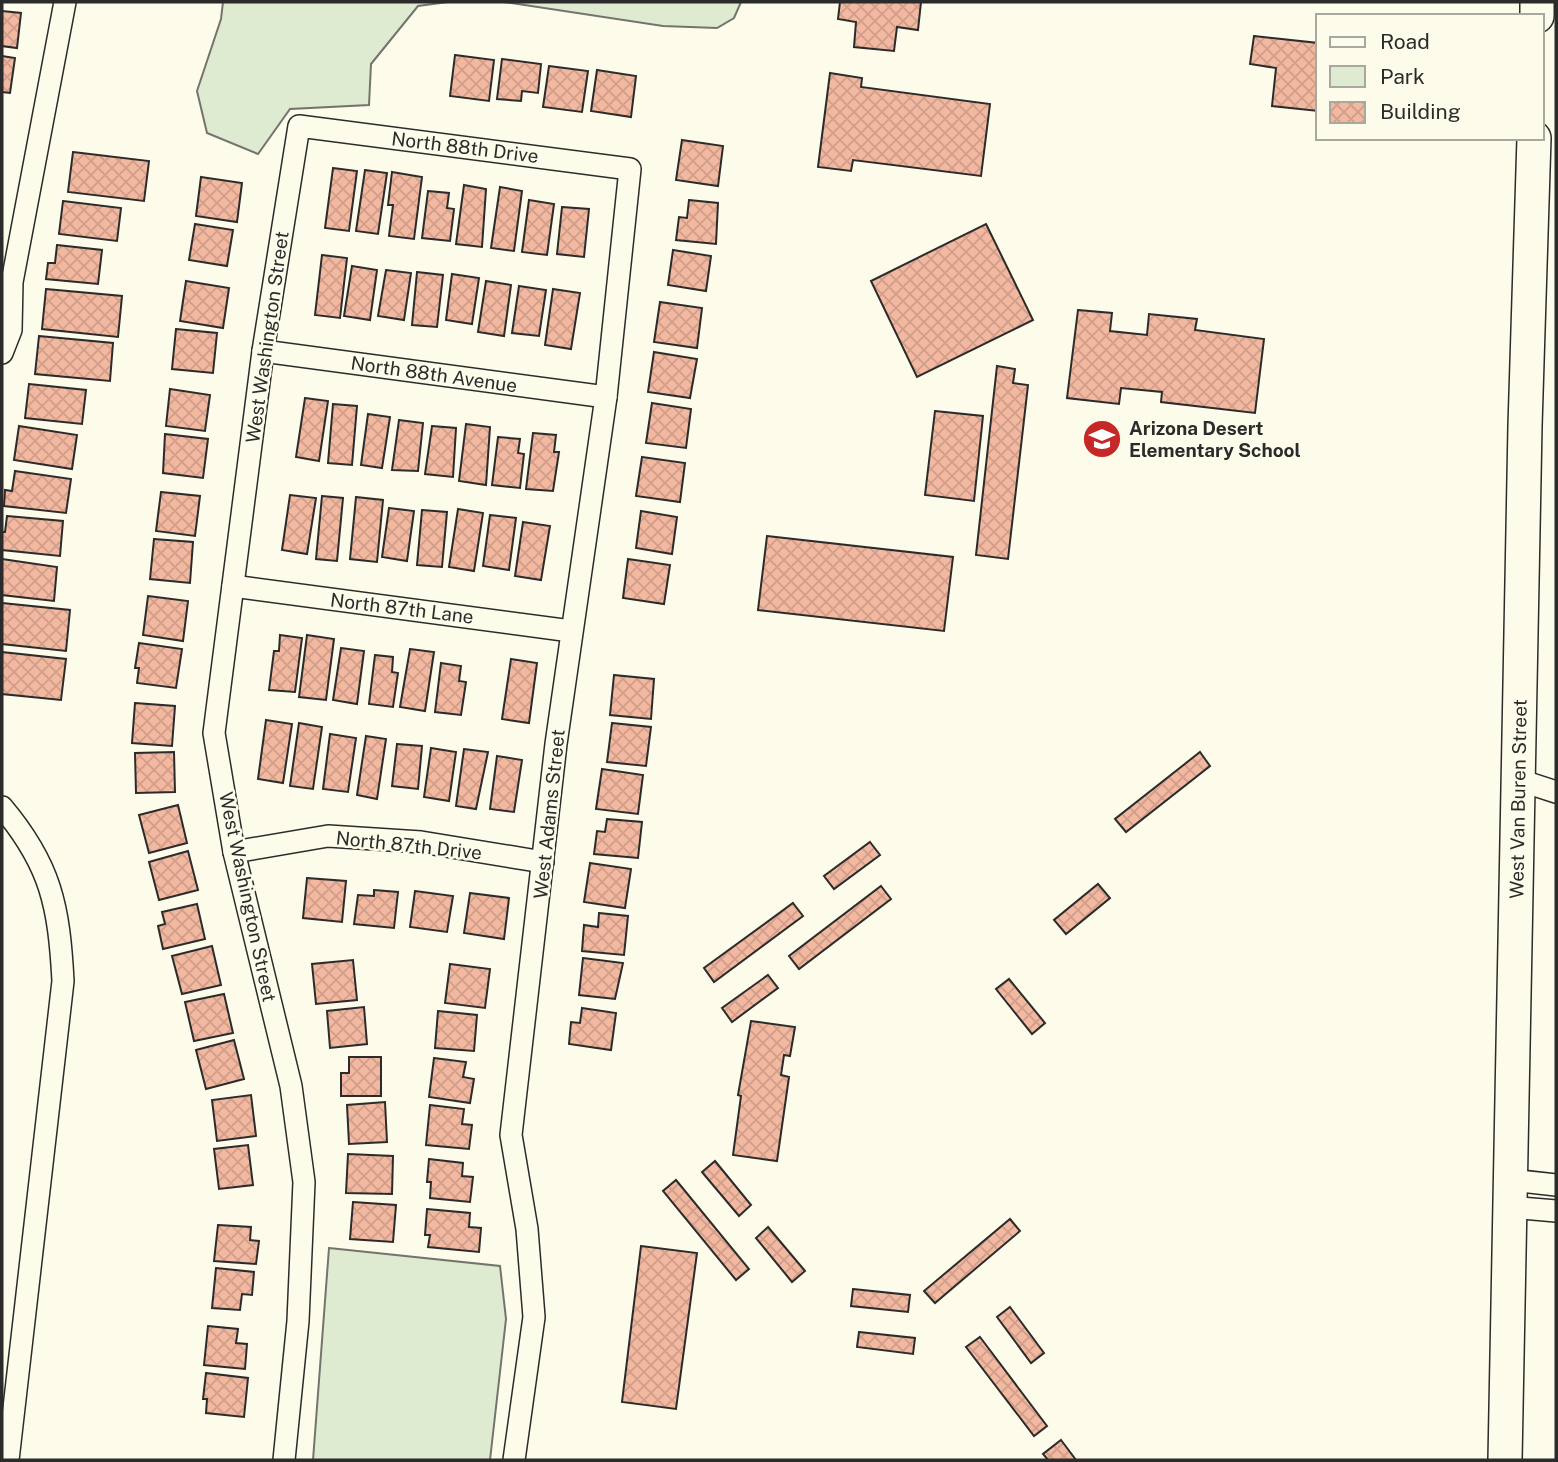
<svg xmlns="http://www.w3.org/2000/svg" width="1558" height="1462" font-family="'Public Sans',sans-serif">
  <defs>
    <pattern id="building-cross-hatch" width="8" height="8" patternUnits="userSpaceOnUse" patternTransform="scale(1.75)"><rect width="8" height="8" fill="#f2b8a0"/><path d="M0 0l8 8M0 8l8-8" fill="none" stroke="#d09e8a"/></pattern>
  </defs>
  <rect width="100%" height="100%" fill="#fdfbea"/>
  <!-- park -->
  <g fill="#deebd1" stroke="#74746e" stroke-width="2">
    <path d="M223,2H448L418,6L371,64L369,105L290,109L258,154L207,133L197,91L221,19Z"/>
    <path d="M504,2H741L734,18L717,28L663,26Z"/>
    <path d="M329,1248L500,1266L506,1319L490,1460H313Z"/>
  </g>
  <!-- building -->
  <g fill="url(#building-cross-hatch)" stroke="#2b2b2b" stroke-width="2">
    <path d="M840,2H921L918,30L897,27L894,51L854,47L856,22L838,19Z"/>
    <path d="M2,11L21,13L17,48L2,46Z"/>
    <path d="M1254,36L1318,43V111L1272,106L1276,68L1250,64Z"/>
    <path d="M455,55L494,60L489,101L450,96Z"/>
    <path d="M2,56L15,58L10,93L2,92Z"/>
    <path d="M502,59L541,64L538,93L522,91L521,101L497,99Z"/>
    <path d="M549,66L588,71L582,112L543,107Z"/>
    <path d="M597,70L636,76L631,117L591,111Z"/>
    <path d="M830,73L862,78L861,87L990,104L981,176L853,160L851,171L818,167Z"/>
    <path d="M682,140L723,146L718,186L676,180Z"/>
    <path d="M73,152L149,161L144,201L68,192Z"/>
    <path d="M333,168L357,171L349,231L325,228Z"/>
    <path d="M365,170L387,173L378,234L356,231Z"/>
    <path d="M392,172L422,177L414,239L389,236L393,205H388Z"/>
    <path d="M201,177L242,183L237,222L196,216Z"/>
    <path d="M464,185L486,189L482,247L456,244Z"/>
    <path d="M500,187L522,191L514,251L491,248Z"/>
    <path d="M428,191L449,193L447,208L454,209L450,241L422,238Z"/>
    <path d="M529,200L554,204L547,255L522,252Z"/>
    <path d="M689,200L718,203L716,244L676,240L679,217L687,218Z"/>
    <path d="M63,201L121,208L117,241L59,234Z"/>
    <path d="M562,207L589,209L584,257L557,254Z"/>
    <path d="M195,224L233,230L227,266L189,260Z"/>
    <path d="M986,224L1033,320L917,377L871,281Z"/>
    <path d="M57,245L102,250L98,284L46,279L48,263H55Z"/>
    <path d="M673,250L711,256L706,291L668,285Z"/>
    <path d="M322,255L347,258L340,318L315,315Z"/>
    <path d="M352,266L377,270L370,320L344,316Z"/>
    <path d="M386,270L411,273L404,320L378,316Z"/>
    <path d="M417,272L443,275L437,327L412,325Z"/>
    <path d="M452,274L479,278L472,324L446,320Z"/>
    <path d="M186,281L229,288L223,328L180,321Z"/>
    <path d="M486,281L511,285L504,336L478,332Z"/>
    <path d="M519,286L546,290L539,336L512,333Z"/>
    <path d="M46,289L122,296L118,337L42,329Z"/>
    <path d="M553,289L580,293L571,349L545,345Z"/>
    <path d="M660,302L702,308L697,348L654,342Z"/>
    <path d="M1078,310L1112,313L1110,331L1147,335L1149,314L1197,319L1195,330L1264,339L1255,413L1161,402L1162,392L1121,388L1119,404L1067,398Z"/>
    <path d="M176,329L217,333L213,373L172,369Z"/>
    <path d="M39,336L113,343L110,381L35,374Z"/>
    <path d="M654,352L697,359L690,398L648,392Z"/>
    <path d="M997,366L1015,369L1013,383L1028,385L1008,559L976,555Z"/>
    <path d="M29,384L86,390L82,424L25,418Z"/>
    <path d="M170,389L210,395L205,431L166,426Z"/>
    <path d="M305,398L328,401L319,461L296,457Z"/>
    <path d="M652,403L691,409L686,448L646,443Z"/>
    <path d="M333,404L357,406L352,465L328,463Z"/>
    <path d="M935,411L983,416L974,501L925,495Z"/>
    <path d="M368,414L390,417L382,468L361,465Z"/>
    <path d="M399,420L423,423L418,471L392,470Z"/>
    <path d="M466,424L490,427L486,485L459,481Z"/>
    <path d="M19,426L77,435L72,469L14,460Z"/>
    <path d="M432,426L456,428L453,477L425,474Z"/>
    <path d="M533,433L556,435L554,452H559L553,491L526,489Z"/>
    <path d="M165,434L208,439L203,478L163,473Z"/>
    <path d="M498,437L520,439L518,453L524,454L520,488L492,485Z"/>
    <path d="M642,457L685,463L680,502L636,496Z"/>
    <path d="M15,471L71,479L66,513L4,506L5,490L12,491Z"/>
    <path d="M161,492L200,496L195,536L156,531Z"/>
    <path d="M290,495L316,498L307,554L282,550Z"/>
    <path d="M322,496L343,498L337,561L316,559Z"/>
    <path d="M356,497L383,500L377,562L350,559Z"/>
    <path d="M389,508L414,511L407,561L382,557Z"/>
    <path d="M458,509L483,513L474,571L449,567Z"/>
    <path d="M422,510L447,512L442,567L417,565Z"/>
    <path d="M641,511L677,517L672,554L636,548Z"/>
    <path d="M490,515L516,518L509,570L483,566Z"/>
    <path d="M7,516L63,521L60,556L2,550V532H5Z"/>
    <path d="M523,522L550,526L541,580L515,576Z"/>
    <path d="M767,536L953,557L944,631L758,610Z"/>
    <path d="M154,539L193,542L190,583L150,579Z"/>
    <path d="M2,559L57,567L54,601L2,595Z"/>
    <path d="M628,559L670,565L664,604L623,598Z"/>
    <path d="M148,596L188,601L183,641L143,635Z"/>
    <path d="M2,603L70,610L66,651L2,644Z"/>
    <path d="M280,635L302,638L295,692L269,690L274,651H279Z"/>
    <path d="M307,635L334,639L326,700L299,697Z"/>
    <path d="M139,643L182,649L176,688L137,683L139,668H135Z"/>
    <path d="M341,648L364,651L357,704L333,700Z"/>
    <path d="M410,649L434,652L425,711L400,707Z"/>
    <path d="M2,652L66,659L61,700L2,694Z"/>
    <path d="M375,655L393,657L392,672L398,673L393,707L369,704Z"/>
    <path d="M511,659L537,663L529,723L502,719Z"/>
    <path d="M441,663L461,666L459,681L466,682L461,715L435,712Z"/>
    <path d="M614,675L654,679L651,719L610,715Z"/>
    <path d="M135,703L175,706L172,746L132,743Z"/>
    <path d="M266,720L292,724L283,783L258,779Z"/>
    <path d="M299,723L322,727L313,789L290,786Z"/>
    <path d="M612,723L651,727L646,766L607,762Z"/>
    <path d="M330,734L356,738L348,792L323,789Z"/>
    <path d="M366,736L386,739L377,799L357,795Z"/>
    <path d="M397,744L422,746L418,789L392,786Z"/>
    <path d="M431,748L456,752L449,801L424,797Z"/>
    <path d="M464,749L488,752L476,809L456,806Z"/>
    <path d="M174,752L175,792L136,793L135,753Z"/>
    <path d="M1200,752L1210,766L1126,832L1115,819Z"/>
    <path d="M497,756L522,760L514,812L490,809Z"/>
    <path d="M602,769L643,775L638,814L596,809Z"/>
    <path d="M178,805L187,843L149,853L139,815Z"/>
    <path d="M607,819L642,822L638,858L594,854L597,831L605,832Z"/>
    <path d="M870,842L880,855L834,889L824,876Z"/>
    <path d="M188,851L198,890L159,900L149,862Z"/>
    <path d="M590,863L631,869L625,908L584,902Z"/>
    <path d="M307,878L346,881L342,922L303,918Z"/>
    <path d="M1098,884L1110,898L1066,934L1054,920Z"/>
    <path d="M881,886L891,899L799,969L789,956Z"/>
    <path d="M374,890L398,892L394,928L354,924L358,895L374,896Z"/>
    <path d="M415,891L453,896L447,932L410,927Z"/>
    <path d="M470,893L509,898L504,939L464,933Z"/>
    <path d="M793,903L803,916L714,982L704,968Z"/>
    <path d="M197,904L205,939L163,949L158,926L165,924L162,912Z"/>
    <path d="M599,913L628,916L624,955L582,951L584,925L598,927Z"/>
    <path d="M212,946L221,985L182,994L172,956Z"/>
    <path d="M583,958L623,963L615,999L579,995Z"/>
    <path d="M353,960L357,1000L316,1004L312,964Z"/>
    <path d="M450,964L490,969L485,1008L445,1003Z"/>
    <path d="M768,975L778,988L732,1022L722,1008Z"/>
    <path d="M1009,979L1045,1023L1032,1034L996,989Z"/>
    <path d="M224,994L233,1033L194,1041L185,1002Z"/>
    <path d="M364,1007L367,1044L330,1048L327,1011Z"/>
    <path d="M582,1008L616,1013L611,1050L569,1044L571,1022L580,1023Z"/>
    <path d="M438,1011L477,1015L474,1051L435,1048Z"/>
    <path d="M751,1021L795,1027L790,1056L784,1055L781,1075L789,1077L777,1161L733,1155L741,1096L738,1095Z"/>
    <path d="M234,1040L244,1079L206,1089L196,1050Z"/>
    <path d="M349,1057H381V1096H341V1073H349Z"/>
    <path d="M434,1058L466,1062L463,1077L474,1079L470,1103L429,1097Z"/>
    <path d="M251,1095L256,1136L217,1141L212,1100Z"/>
    <path d="M385,1102L387,1142L349,1144L347,1105Z"/>
    <path d="M430,1105L464,1109L462,1124L472,1125L469,1149L426,1145Z"/>
    <path d="M248,1145L253,1185L219,1189L214,1149Z"/>
    <path d="M348,1154L393,1156L392,1194L346,1193Z"/>
    <path d="M429,1159L463,1163L462,1176L473,1177L470,1202L430,1198L431,1182H427Z"/>
    <path d="M715,1161L751,1205L739,1216L702,1172Z"/>
    <path d="M676,1180L749,1269L736,1280L663,1191Z"/>
    <path d="M353,1202L396,1205L393,1242L350,1239Z"/>
    <path d="M427,1209L470,1213L469,1227L481,1228L479,1252L428,1247L430,1235H425Z"/>
    <path d="M1010,1219L1020,1231L935,1303L924,1291Z"/>
    <path d="M218,1225L251,1227L250,1240L259,1241L256,1264L214,1261Z"/>
    <path d="M768,1227L805,1271L792,1282L756,1238Z"/>
    <path d="M641,1246L697,1253L676,1409L622,1402Z"/>
    <path d="M216,1268L254,1272L252,1295L242,1294L240,1310L212,1308Z"/>
    <path d="M853,1289L910,1295L908,1312L851,1306Z"/>
    <path d="M1010,1307L1044,1353L1031,1363L997,1317Z"/>
    <path d="M208,1326L238,1329L236,1343L247,1344L245,1369L204,1365Z"/>
    <path d="M859,1332L915,1338L913,1354L857,1347Z"/>
    <path d="M980,1337L1047,1426L1034,1436L966,1347Z"/>
    <path d="M206,1373L248,1378L244,1417L206,1413L207,1399H203Z"/>
    <path d="M1061,1440L1076,1460H1048L1043,1454Z"/>
  </g>
  <g fill="none" stroke-linecap="round" stroke-linejoin="round">
    <!-- street casing -->
    <g stroke="#2b2b2b" stroke-width="24">
      <g id="street">
        <path d="M263,351L606,397"/>
        <path d="M2,353L11,330L12,282L65,2"/>
        <path d="M233,586L571,631"/>
        <path d="M1519,780L1556,792"/>
        <path d="M2,807C51,865 59,906 63,981L8,1460"/>
        <path d="M234,852L328,836L421,842L543,862"/>
        <path d="M1511,1180L1556,1185"/>
        <path d="M1510,1207L1556,1211"/>
        <path d="M284,1460L298,1321L304,1182L291,1086L234,852L214,733L263,351L299,126L630,169L606,397L556,744L511,1135L527,1229L534,1317L514,1460"/>
      </g>
    </g>
    <!-- primary casing -->
    <g stroke="#2b2b2b" stroke-width="36">
      <g id="primary">
        <path d="M1537,16V2"/>
        <path d="M1505,1460L1525,426L1534,138"/>
      </g>
    </g>
    <!-- street -->
    <use href="#street" stroke="#fdfbea" stroke-width="21"/>
    <!-- primary -->
    <use href="#primary" stroke="#fdfbea" stroke-width="33"/>
  </g>
  <!-- icons -->
  <defs>
    <g id="school-disc" transform="scale(2.0125)"><circle r="9.5" fill="#c62828" stroke="#fdfbea"/><path d="M0-5L7-2L0 1L-7-2ZM-4 1L0 2.5L4 1V4Q0 6-4 4Z" fill="#fff"/></g>
  </defs>
  <g fill-rule="evenodd">
    <use href="#school-disc" x="1102" y="439"/>
  </g>
  <g text-anchor="middle" stroke-width="5" stroke-linejoin="round" paint-order="stroke">
    <!-- street labels -->
    <g font-size="19" fill="#2b2b2b" stroke="#fdfbea">
      <text transform="translate(465 147) rotate(7)" y="7">North 88th Drive</text>
      <text transform="translate(267 337) rotate(-82)" y="7">West Washington Street</text>
      <text transform="translate(434 374) rotate(8)" y="7">North 88th Avenue</text>
      <text transform="translate(402 608) rotate(7)" y="7">North 87th Lane</text>
      <text transform="translate(1518 799) rotate(-89)" y="7">West Van Buren Street</text>
      <text transform="translate(549 814) rotate(-84)" y="7">West Adams Street</text>
      <text transform="translate(409 845) rotate(6)" y="7">North 87th Drive</text>
      <text transform="translate(248 897) rotate(78)" y="7">West Washington Street</text>
    </g>
    <!-- poi labels -->
    <g font-size="19" font-weight="bold" fill="#2b2b2b" stroke="#fdfbea" text-anchor="start">
      <text x="1129" y="435">Arizona Desert<tspan x="1129" dy="22">Elementary School</tspan></text>
    </g>
  </g>
  <!-- border -->
  <rect width="1558" height="1462" fill="none" stroke="#2b2b2b" stroke-width="7"/>
  <!-- legend -->
  <rect x="1316" y="14" width="228" height="126" fill="#fdfbea" stroke="#a9a89e" stroke-width="2"/>
  <rect x="1330" y="37" width="35" height="10" fill="#fdfbea" stroke="#a9a89e" stroke-width="2"/>
  <text x="1380" y="49" font-size="21" fill="#2b2b2b">Road</text>
  <rect x="1330" y="66" width="35" height="21" fill="#deebd1" stroke="#a9a89e" stroke-width="2"/>
  <text x="1380" y="84" font-size="21" fill="#2b2b2b">Park</text>
  <rect x="1330" y="102" width="35" height="21" fill="url(#building-cross-hatch)" stroke="#a9a89e" stroke-width="2"/>
  <text x="1380" y="119" font-size="21" fill="#2b2b2b">Building</text>
</svg>
